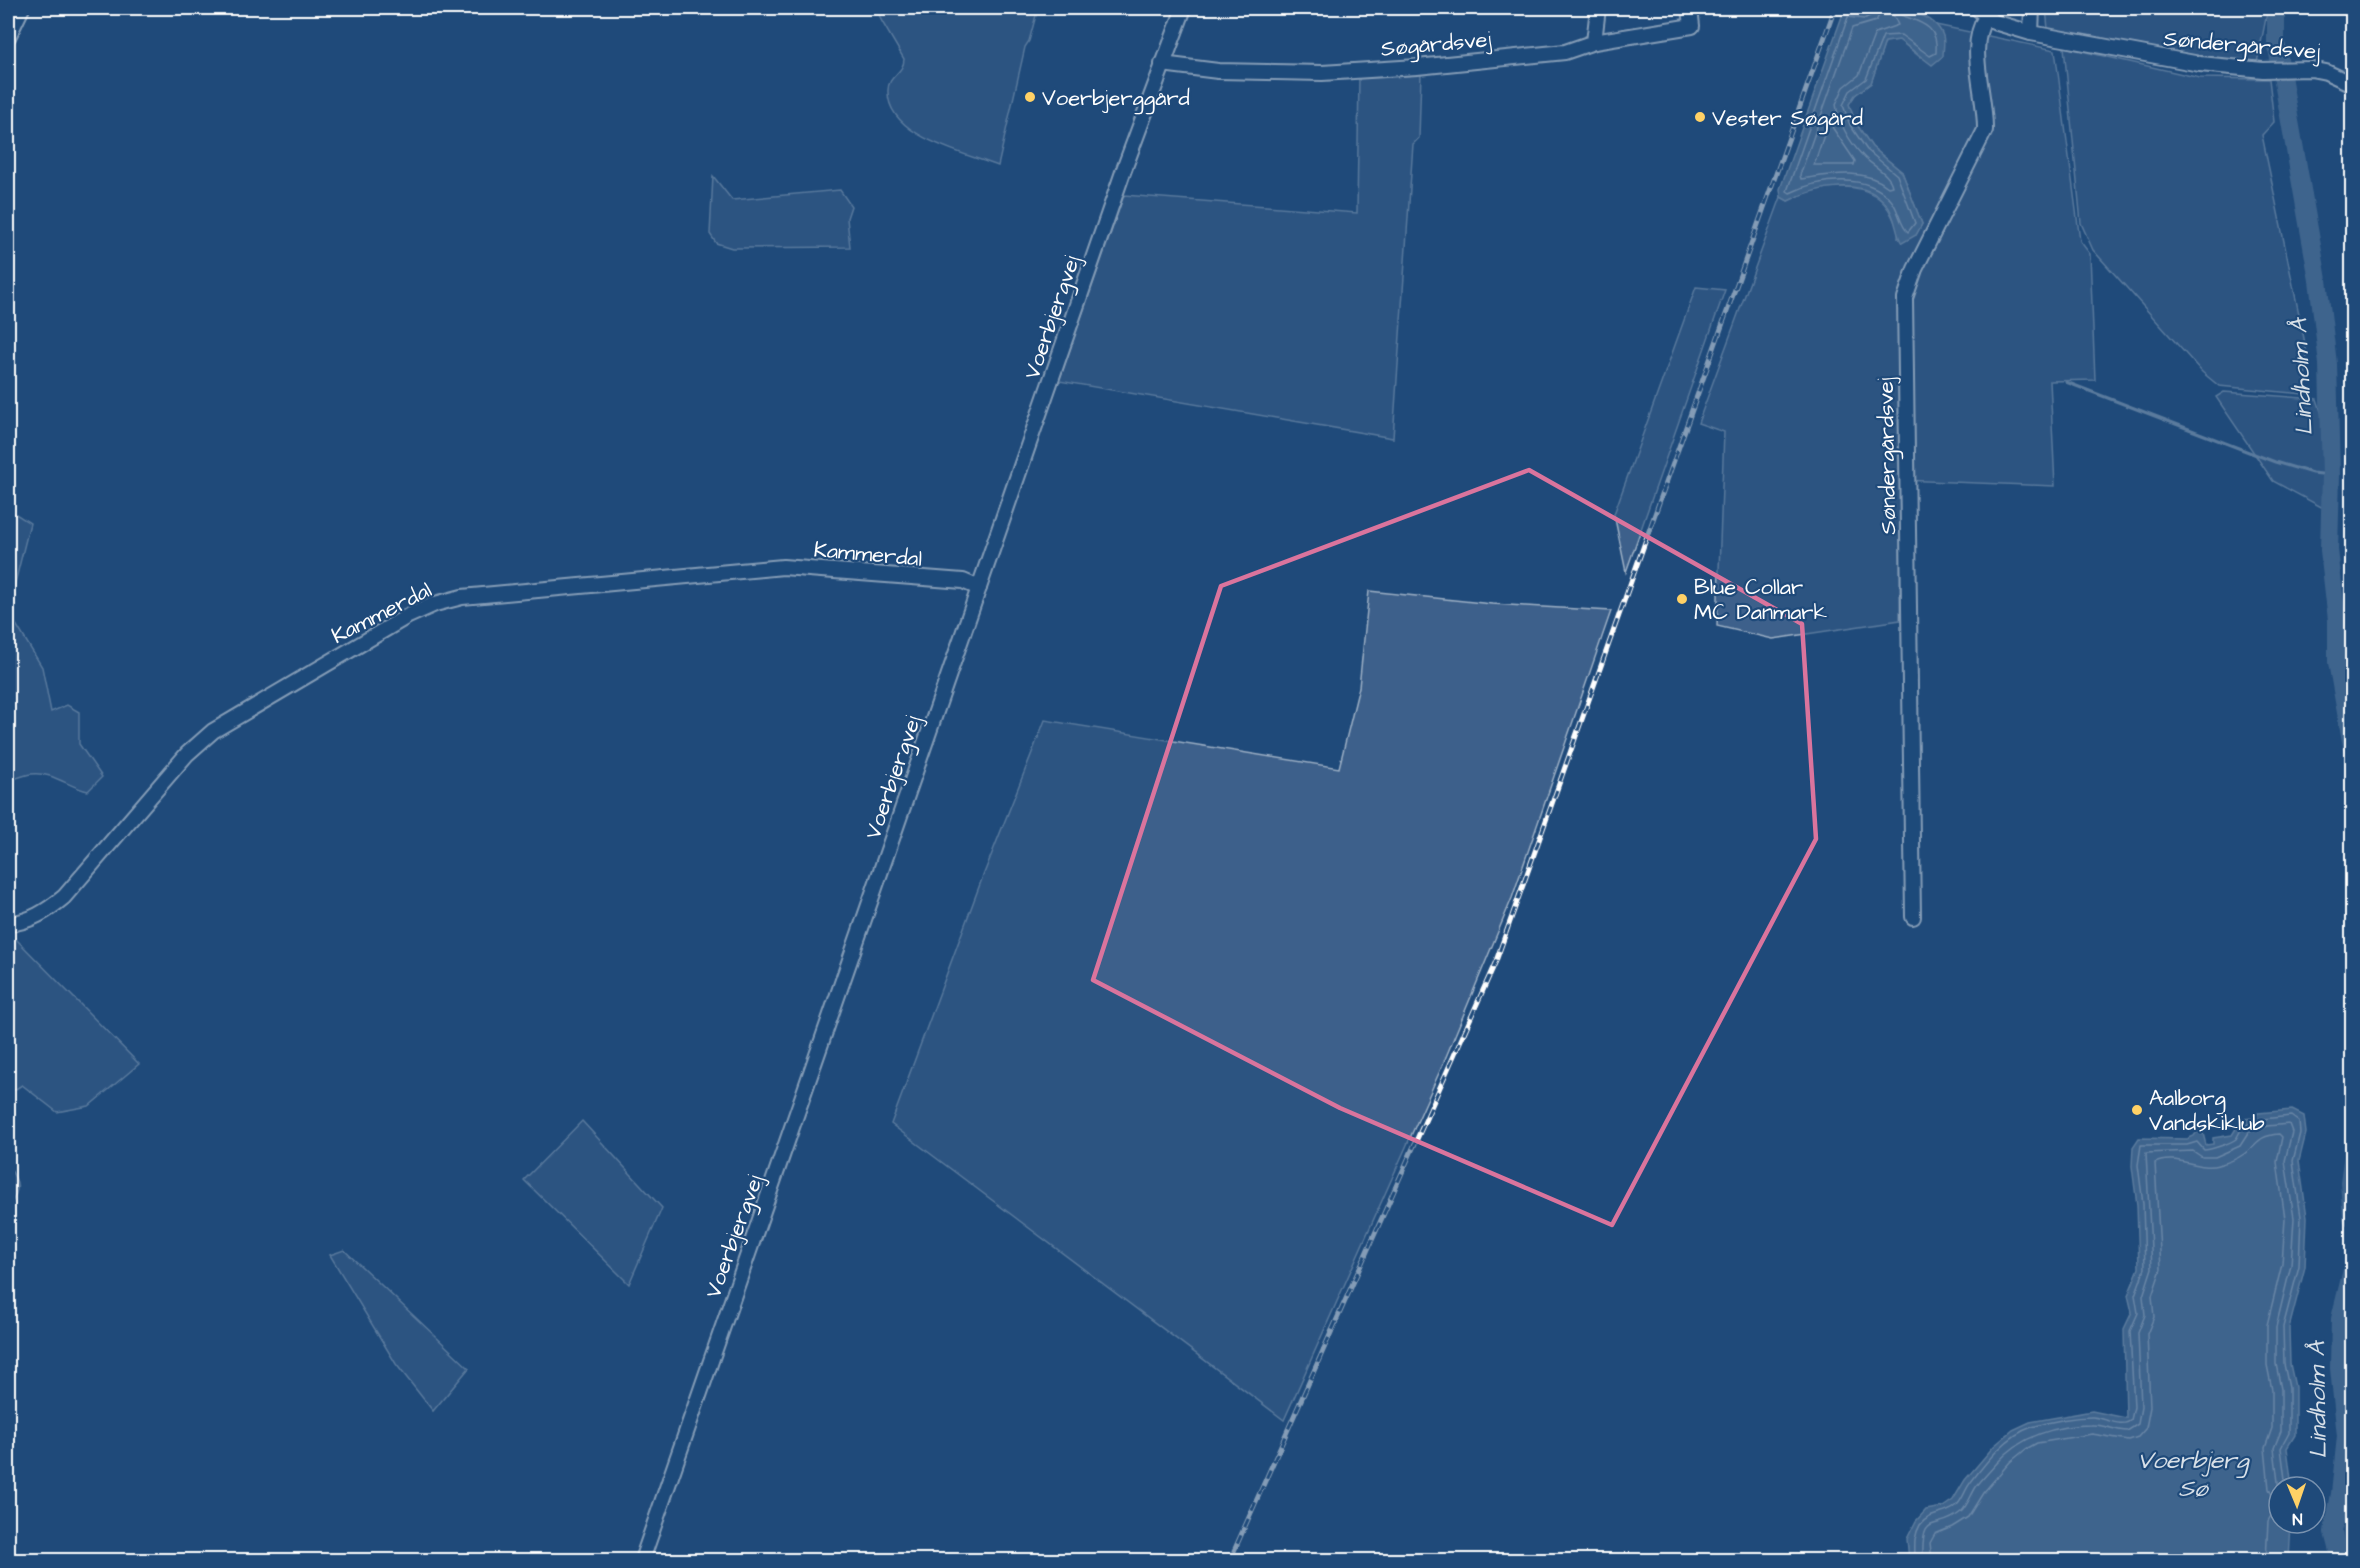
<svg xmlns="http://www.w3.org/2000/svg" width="2360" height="1568" font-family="'Architects Daughter',sans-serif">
  <rect width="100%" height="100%" fill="#1f4a7a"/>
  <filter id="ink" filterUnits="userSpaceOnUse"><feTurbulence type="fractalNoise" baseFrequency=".0167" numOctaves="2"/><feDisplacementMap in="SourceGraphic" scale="12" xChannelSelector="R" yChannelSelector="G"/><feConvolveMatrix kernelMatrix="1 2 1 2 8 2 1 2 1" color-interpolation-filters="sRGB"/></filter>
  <g filter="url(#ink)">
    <!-- green -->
    <g fill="#3c618b" stroke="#9eb0c5" stroke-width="1.5">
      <path d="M877,8H1038L1029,41L1025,47L998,166C964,153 886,136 888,90C888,76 904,73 904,59L881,20Z"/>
      <path d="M2046,8H2268L2257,63L2189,55L2048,29Z"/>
      <path d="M1936,25L2055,50L2080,241L2090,254L2095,380L2050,381L2055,486L1901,480L1900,620L1773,639L1717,626L1724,432L1698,423L1781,197L1788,201C1821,184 1874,176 1892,216C1896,224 1899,229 1898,238L1916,235L1922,224L1902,172L1872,147L1855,122L1849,104L1855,95L1871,83L1885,42L1899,40L1920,57L1943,37Z"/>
      <path d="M2064,47L2200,78L2269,79L2274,122L2262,135L2307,353L2304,394L2219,386L2202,372L2093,250L2081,223Z"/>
      <path d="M1421,73L1419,138L1413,144L1393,438L1059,381L1124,195L1357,213L1359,76Z"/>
      <path d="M713,176L732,200L840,190L851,206L847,218L850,247L732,248L716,243L710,234Z"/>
      <path d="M1696,287L1725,290L1626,572L1614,514Z"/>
      <path d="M2224,392L2317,399L2324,421L2325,509L2273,481L2216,397Z"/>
      <path d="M8,509L30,523L12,595L14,621L42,667L51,712L67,705L79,712V744L102,777L88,791C69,787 51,771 31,774C23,775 15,779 8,781Z"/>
      <path d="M1369,591L1492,604L1611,611L1512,898L1443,1064L1284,1420L891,1124L983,876L1045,720L1339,768L1359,687Z"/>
      <path d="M15,938L139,1064L89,1106L57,1112L22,1085L8,1094V946Z"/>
      <path d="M582,1121L662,1208L629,1284L524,1180Z"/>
      <path d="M8,1166C23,1187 18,1189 8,1211Z"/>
      <path d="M344,1250L469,1368L433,1411L396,1364L330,1255Z"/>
      <path d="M2352,1312V1457L2345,1335Z"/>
      <path d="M2352,1478V1551L2344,1544Z"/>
    </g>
    <!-- water -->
    <g fill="#6583a4" stroke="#a3b5c8" stroke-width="1.5">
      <path d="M1845,8H1854L1857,13C1865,13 1869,9 1876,8C1896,4 1936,14 1943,36C1945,42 1943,50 1943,56L1932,65L1899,40L1885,42L1871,83L1855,95L1849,104L1855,122L1872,147L1902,172L1922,224L1916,235L1902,243C1896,236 1896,216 1887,205C1865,176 1815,187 1788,201L1781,197L1780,189Z"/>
      <path d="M2292,1110L2304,1116L2306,1133L2299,1161L2307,1217L2305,1267L2289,1328L2290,1364L2295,1387V1435L2287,1448L2292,1487H2279V1523H2291L2289,1560H1909L1907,1539L1916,1521L1926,1510L1943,1507L1953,1500L1965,1480L1994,1446L2013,1430L2030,1422L2092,1411L2126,1418L2124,1329L2132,1312L2128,1295L2139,1268L2137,1205L2132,1166L2133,1147L2139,1138L2187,1139L2194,1136L2201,1126L2206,1145L2213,1144V1138L2232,1135L2242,1119L2254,1118L2258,1113Z"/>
    </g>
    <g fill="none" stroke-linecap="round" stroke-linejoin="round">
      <!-- shore -->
      <g stroke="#c1cddb" stroke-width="1.5">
        <path d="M1875,8L1873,14L1864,19L1848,17L1787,191L1790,193C1820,178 1867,173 1891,200C1899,209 1900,226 1908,232L1915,223L1897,175L1867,150L1850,125L1843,105L1850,91L1866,79L1883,36L1901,35L1930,56L1936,53C1939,26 1922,23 1901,15L1897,8"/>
        <path d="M1883,8L1876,21L1852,28L1800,175L1801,179C1829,175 1864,167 1888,187L1892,186C1890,173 1870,165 1862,155C1849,141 1838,122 1836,104L1844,87L1859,75L1875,33L1898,25L1890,8"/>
        <path d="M1830,124L1855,161L1854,165H1814L1827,126Z"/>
        <path d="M1915,1560C1915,1547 1913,1537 1920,1525C1929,1512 1945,1516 1956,1506C1963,1500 1965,1489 1971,1482C1986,1462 2007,1435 2032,1427C2049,1422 2074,1417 2092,1417C2104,1417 2122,1429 2131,1420L2134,1407L2130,1331L2138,1313L2135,1295L2145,1268L2143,1204L2138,1165L2141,1145H2187L2197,1142L2204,1150C2210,1150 2231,1143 2236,1139L2243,1126L2263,1119L2291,1116L2299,1122L2300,1133L2293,1161L2301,1217L2299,1266L2283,1327L2284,1364L2289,1388V1433L2281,1448L2286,1487"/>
        <path d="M1923,1560C1921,1508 1936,1534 1962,1511C1968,1504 1971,1495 1976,1487C1982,1479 1990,1471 1997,1463C2020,1436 2057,1425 2091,1425C2104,1424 2115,1431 2127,1431L2138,1424L2141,1407L2138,1333L2145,1315L2143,1296L2152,1268L2146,1153L2193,1151L2202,1157H2215L2240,1146L2249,1132L2267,1126L2289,1124L2292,1132L2285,1161L2294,1218L2291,1265L2276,1327V1364L2281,1389V1431L2274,1448L2279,1491"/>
        <path d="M1932,1560L1930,1543L1935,1534L1952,1527L1968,1517L1983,1493L2010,1462L2026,1449L2037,1443L2092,1434L2129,1440L2138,1437L2146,1428L2150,1407L2147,1334L2154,1317L2152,1296L2161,1269L2155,1163C2176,1153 2199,1171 2218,1165C2226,1163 2237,1159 2244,1154C2259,1143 2257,1136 2279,1134L2282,1137L2277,1162L2285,1219L2282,1264L2267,1325V1365L2272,1390V1428L2265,1448L2269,1489L2277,1505L2268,1521L2266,1560"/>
      </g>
      <!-- stream -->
      <g stroke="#a3b5c8" stroke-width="3">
        <path d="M2066,382L2275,462L2312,473L2331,475"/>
        <path d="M2337,662H2352"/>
      </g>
      <!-- river -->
      <g stroke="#6583a4" stroke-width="18">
        <path d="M2276,8V42L2318,280L2328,364L2331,475L2329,550L2337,620V662L2352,746"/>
        <path d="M2352,1161L2349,1182L2352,1218"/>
        <path d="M2348,1560L2338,1551L2333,1532L2340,1494L2346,1436L2339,1368L2340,1319L2352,1270"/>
      </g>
      <!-- minor casing -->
      <g stroke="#fff" stroke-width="18">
        <g id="minor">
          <path d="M1977,8L1994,22L2031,33L2200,64L2263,70L2311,69L2326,72L2352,84"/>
          <path d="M2031,33L2032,8"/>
          <path d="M8,37L22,8"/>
          <path d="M1594,42L1598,8"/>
          <path d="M1162,64L1218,71L1322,73L1417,67L1565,52L1594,42L1692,26L1690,8"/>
          <path d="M1913,917L1905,298L1915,269L1985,130C1986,95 1966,46 1986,17"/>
          <path d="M8,924C30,922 47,911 64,897L187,754L213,731L408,616L435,604L462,597L783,567L963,581L979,588"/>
          <path d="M642,1560L1123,172L1184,8"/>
        </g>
      </g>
      <!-- minor -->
      <use href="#minor" stroke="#1f4a7a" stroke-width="14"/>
      <!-- rail casing -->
      <g stroke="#fff" stroke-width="5">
        <path id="rail" d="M1230,1560L1496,961L1835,8"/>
      </g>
      <!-- rail -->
      <use href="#rail" stroke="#1f4a7a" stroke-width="3" stroke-dasharray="9" stroke-linecap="butt"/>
    </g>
  </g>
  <!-- marked area -->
  <path d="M0 0H2360V1568H0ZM1529,470L1802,624L1816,839L1612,1225L1340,1108L1093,980L1221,586Z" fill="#1f4a7a" fill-opacity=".55" fill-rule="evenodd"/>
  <path fill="none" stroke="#da749d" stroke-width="4.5" stroke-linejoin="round" d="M1529,470L1802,624L1816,839L1612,1225L1340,1108L1093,980L1221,586Z"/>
  <!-- markers -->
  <g fill="#ffd166" stroke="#1f4a7a" stroke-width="2">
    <circle cx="1030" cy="97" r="6"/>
    <circle cx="1700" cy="117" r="6"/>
    <circle cx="1682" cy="599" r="6"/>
    <circle cx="2137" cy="1110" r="6"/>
  </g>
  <g text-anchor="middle" stroke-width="4.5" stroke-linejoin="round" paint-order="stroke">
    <!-- street labels -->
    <g font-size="22" fill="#fff" stroke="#1f4a7a">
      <text transform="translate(1436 43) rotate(-5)" y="8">Søgårdsvej</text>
      <text transform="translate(2242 44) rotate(5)" y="8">Søndergårdsvej</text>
      <text transform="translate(1051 317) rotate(-71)" y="8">Voerbjergvej</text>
      <text transform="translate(1886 456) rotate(-91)" y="8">Søndergårdsvej</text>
      <text transform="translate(868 553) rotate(5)" y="8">Kammerdal</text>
      <text transform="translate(381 612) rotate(-27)" y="8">Kammerdal</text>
      <text transform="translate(892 777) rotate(-71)" y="8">Voerbjergvej</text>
      <text transform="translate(733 1236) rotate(-70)" y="8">Voerbjergvej</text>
    </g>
    <!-- poi labels -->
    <g font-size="22" fill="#fff" stroke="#1f4a7a" text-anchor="start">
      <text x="1042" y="105">Voerbjerggård</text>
      <text x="1712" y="125">Vester Søgård</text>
      <text x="1694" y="594">Blue Collar<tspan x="1694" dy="25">MC Danmark</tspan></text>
      <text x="2149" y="1105">Aalborg<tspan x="2149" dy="25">Vandskiklub</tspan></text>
    </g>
    <!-- water labels -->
    <g font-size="24" font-style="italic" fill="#d8e0e8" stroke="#1f4a7a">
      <text transform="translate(2301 377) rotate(-93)" y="8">Lindholm Å</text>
      <text transform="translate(2317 1400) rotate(-91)" y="8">Lindholm Å</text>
      <text x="2193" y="1468">Voerbjerg<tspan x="2193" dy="28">Sø</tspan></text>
    </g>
  </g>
  <!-- margin -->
  <rect width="2360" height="1568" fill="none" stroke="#1f4a7a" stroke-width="30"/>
  <rect x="15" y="15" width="2330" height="1538" fill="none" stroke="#fff" stroke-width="2" filter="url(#ink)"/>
  <!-- north arrow -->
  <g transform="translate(2297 1505) rotate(178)"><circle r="28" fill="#1f4a7a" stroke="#7992af" stroke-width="1.5"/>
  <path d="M0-4.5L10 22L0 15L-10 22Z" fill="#ffd166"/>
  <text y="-9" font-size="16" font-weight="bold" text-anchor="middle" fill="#ffffff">N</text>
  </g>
</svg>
